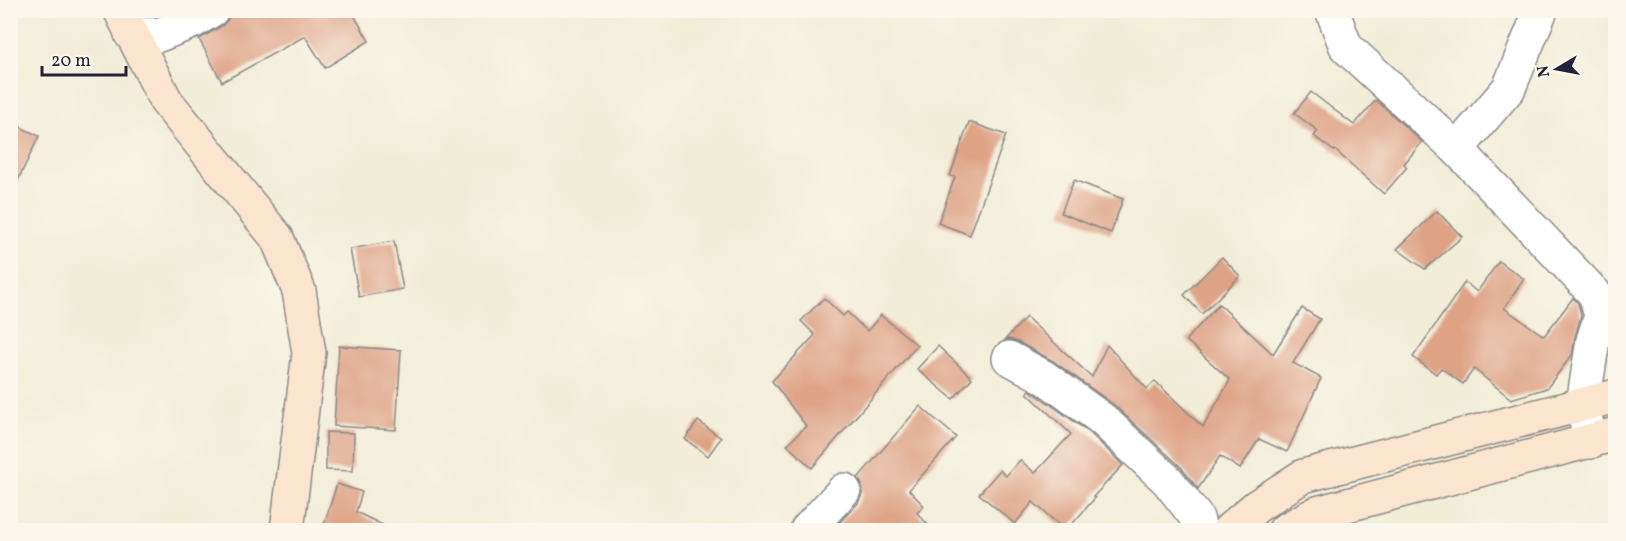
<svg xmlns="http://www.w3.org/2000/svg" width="1626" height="541" font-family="Vollkorn,serif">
  <rect width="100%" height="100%" fill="#fbf7ec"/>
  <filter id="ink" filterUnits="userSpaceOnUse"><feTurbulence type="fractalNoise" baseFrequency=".0167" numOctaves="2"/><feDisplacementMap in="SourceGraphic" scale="12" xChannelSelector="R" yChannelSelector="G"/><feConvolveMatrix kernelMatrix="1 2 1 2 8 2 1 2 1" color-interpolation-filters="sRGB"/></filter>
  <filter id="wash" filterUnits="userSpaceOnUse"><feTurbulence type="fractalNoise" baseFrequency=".008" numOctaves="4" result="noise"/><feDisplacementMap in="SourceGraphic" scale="24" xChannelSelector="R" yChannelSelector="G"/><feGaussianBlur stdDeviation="1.35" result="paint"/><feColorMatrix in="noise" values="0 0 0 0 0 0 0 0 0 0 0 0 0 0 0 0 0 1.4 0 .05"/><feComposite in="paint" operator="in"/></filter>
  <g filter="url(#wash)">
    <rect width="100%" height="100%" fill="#f2edd7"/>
    <g id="blocks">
      <!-- building -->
      <g fill="#dea285">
        <path d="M231,10H351L369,41L325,68L305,36L222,82L199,39L222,26L228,19Z"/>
        <path d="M1311,92L1354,125L1376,100L1422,142L1404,164L1407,167L1384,194L1335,150L1334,151L1314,136L1318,131L1294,113Z"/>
        <path d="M10,122L39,136L10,197Z"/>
        <path d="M969,122L1006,135L970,235L938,223L955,177L950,176Z"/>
        <path d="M1074,180L1123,199L1111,233L1061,213Z"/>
        <path d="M1437,211L1462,237L1425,269L1397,249Z"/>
        <path d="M394,241L403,289L359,297L350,249Z"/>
        <path d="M1222,257L1240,276L1202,314L1184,295Z"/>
        <path d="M1499,261L1524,279L1504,308L1544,336L1573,298L1578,303L1581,315L1575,337L1572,355L1547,388L1511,399L1474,369L1463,384L1441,368L1436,374L1413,357L1465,282L1477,292Z"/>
        <path d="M824,298L843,316L847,312L867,331L881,315L917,345L812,468L787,445L806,426L772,381L815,335L801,321Z"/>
        <path d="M1219,304L1273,354L1302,308L1320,319L1293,363L1321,378L1287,452L1259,439L1240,469L1220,456L1198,489L1181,467L1113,404L1053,361L1018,342L1009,339L1005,340L1026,317L1092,377L1107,345L1147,389L1155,381L1203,427L1230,380L1186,340Z"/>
        <path d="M339,346L401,350L396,430L334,426Z"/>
        <path d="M938,346L972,378L953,399L917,369Z"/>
        <path d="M1030,390L1090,433L1123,465L1093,497L1095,498L1066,531L1033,502L1015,524L979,494L1000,470L1006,476L1020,460L1035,473L1071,434L1027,393Z"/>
        <path d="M920,406L956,437L909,490L924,506L917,513L934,531H844L837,525L858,503L862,495V485L858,478Z"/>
        <path d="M698,421L721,438L708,456L685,439Z"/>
        <path d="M326,432L354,433L353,471L326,470Z"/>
        <path d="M337,484L362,492L356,512L395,531H322Z"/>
      </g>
    </g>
  </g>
  <g filter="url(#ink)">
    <use href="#blocks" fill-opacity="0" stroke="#8a8889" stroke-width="1.5"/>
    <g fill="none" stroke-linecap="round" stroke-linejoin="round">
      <!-- street casing -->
      <g stroke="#8a8889" stroke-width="36">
        <g id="street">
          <path d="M1332,10L1346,47L1457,149L1595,294L1601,316L1593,340L1583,404L1590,442"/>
          <path d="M131,34L159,35L194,21L212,10"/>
          <path d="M1457,149L1509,88L1541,10"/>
          <path d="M1009,358L1044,377L1102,419L1168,481L1197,518L1200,530"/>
          <path d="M807,530L844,490"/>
        </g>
      </g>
      <!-- secondary casing -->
      <g stroke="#8a8889" stroke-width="36">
        <g id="secondary">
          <path d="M120,10L166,101L277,238L299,291L309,353L287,530"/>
          <path d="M1229,530L1257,506L1303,476L1616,396"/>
          <path d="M1285,530L1317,513L1616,434"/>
        </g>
      </g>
      <!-- street -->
      <use href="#street" stroke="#fff" stroke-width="33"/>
      <!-- secondary -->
      <use href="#secondary" stroke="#fbe5cf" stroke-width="33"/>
    </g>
  </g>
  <!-- margin -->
  <rect width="1626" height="541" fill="none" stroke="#fbf7ec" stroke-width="36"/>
  <!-- north arrow -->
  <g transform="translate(1557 69) rotate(260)" stroke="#fbf7ec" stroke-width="4.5" paint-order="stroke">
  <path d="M0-4.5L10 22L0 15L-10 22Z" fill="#22223b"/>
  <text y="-9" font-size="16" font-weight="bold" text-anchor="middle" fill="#22223b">N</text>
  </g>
  <!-- scale -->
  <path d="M42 66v9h84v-9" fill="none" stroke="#22223b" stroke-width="3"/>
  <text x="51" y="66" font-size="18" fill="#22223b" stroke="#fbf7ec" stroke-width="4.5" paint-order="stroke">20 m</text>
</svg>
